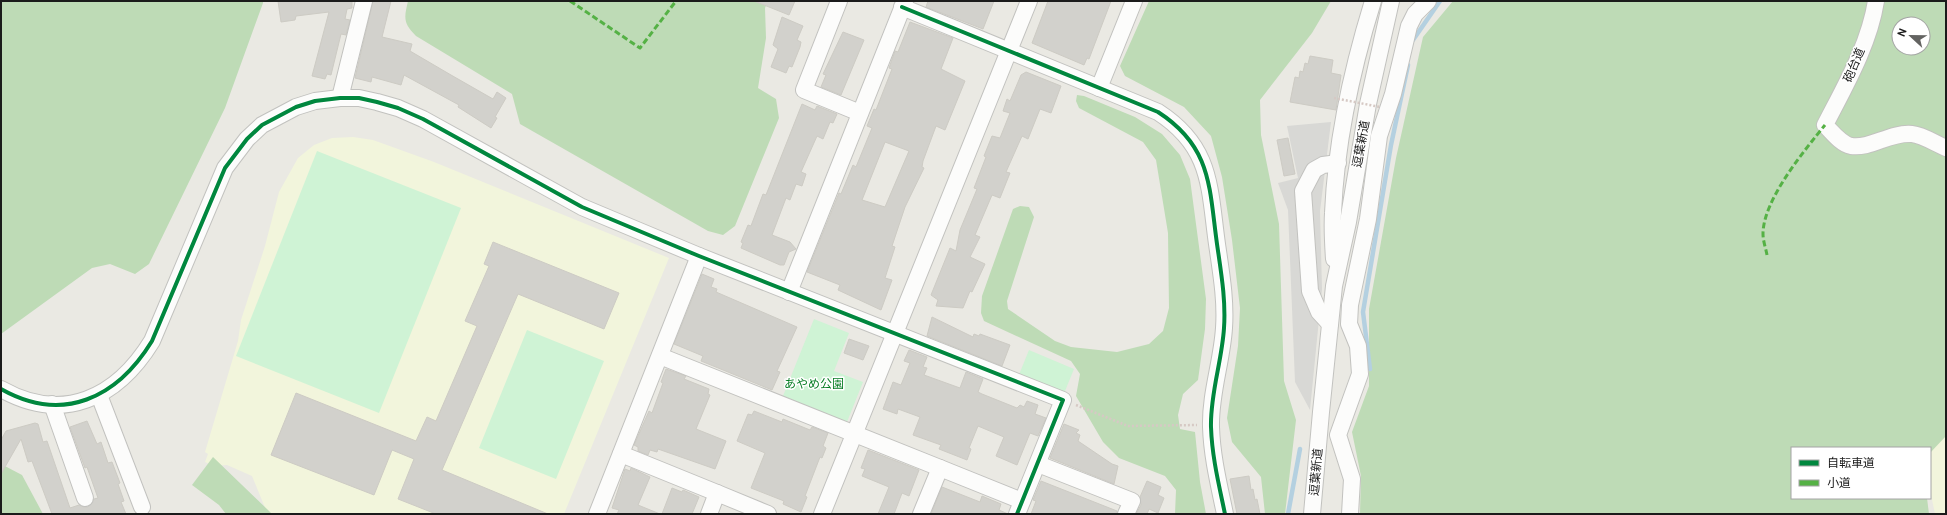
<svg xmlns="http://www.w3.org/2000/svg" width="1947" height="515" font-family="Overpass,'Noto Sans JP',sans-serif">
  <rect width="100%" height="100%" fill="#eae9e3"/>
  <!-- education -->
  <g fill="#f2f5dc">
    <path d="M353,137L373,140L434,162L669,258L564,514H270L266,510L252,476L227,465L214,466L205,462L208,454L205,452L238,341L241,320L265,246L279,192L298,158L314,145L332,138Z"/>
    <path d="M1946,431V514H1935L1930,490L1929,448Z"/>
  </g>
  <!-- forest -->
  <g fill="#bedbb6" fill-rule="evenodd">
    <path d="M1,1H263V3L225,108L149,264L135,274L110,264L92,268L1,334Z"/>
    <path d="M408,1H768L765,8L766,38L758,88L776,99L779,118L735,226L723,235L708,231L520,124L512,94L416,36C403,23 404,18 408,1Z"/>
    <path d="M1149,1H1331L1312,33L1260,100L1261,135L1279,224L1284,381L1296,420L1285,514H1265L1261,477L1232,442L1227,418L1238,346L1240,308L1232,240L1222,177L1211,136L1184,107L1125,76L1120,66Z"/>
    <path d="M1453,1H1946V436L1930,453V448H1792V498H1927L1929,514H1360L1361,476L1352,432L1369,386V309L1396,158L1423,37ZM1899,24H1923V48H1899Z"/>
    <path d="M1077,95L1084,96L1135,117L1162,134L1180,155L1190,179L1206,299L1205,329L1198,380L1183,394L1178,415L1180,429L1195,432L1200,482L1206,514H1175L1176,490L1165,476L1119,458L1103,442L1076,396L1080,374L1071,361L984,321L981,313L982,296L1013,209L1020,206L1029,207L1034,217L1007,301L1008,309L1055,341L1071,347L1117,352L1149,344L1163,331L1169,308L1168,233L1156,160L1143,142L1079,108L1076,101Z"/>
    <path d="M213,457L268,510L272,514H226L219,505L192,485Z"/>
    <path d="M1,464L22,475L43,514H1Z"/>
  </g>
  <!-- park -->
  <g fill="#cff3d5">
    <path d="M317,151L461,208L379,413L236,356Z"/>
    <path d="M814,319L849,333L834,371L863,382L847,422L783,396Z"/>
    <path d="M527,330L604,361L556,479L479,448Z"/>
    <path d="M1029,350L1074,369L1063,396L1018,377Z"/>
  </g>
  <!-- parking -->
  <path fill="#d8d8d5" d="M1331,122L1320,211L1322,289L1310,410L1295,382L1288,210L1278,183L1298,178L1287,126Z"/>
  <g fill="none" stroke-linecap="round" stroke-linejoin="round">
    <!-- stream -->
    <g stroke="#b4d0e0" stroke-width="4.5">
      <path d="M1413,40L1440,1"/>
      <path d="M1370,369L1363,312L1391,145L1408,65"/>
      <path d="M1288,514L1300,449"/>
    </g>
  </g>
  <!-- building -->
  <g fill="#d2d1cc" stroke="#cdcbc4" fill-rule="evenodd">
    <path d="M278,1H352V8L347,9L345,19L350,20L346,35L341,34L331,75L327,74L325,79L312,76L329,12L296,16L295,20L281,22Z"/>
    <path d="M373,1H391L382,37L412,44L410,51L451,75L493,99L497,92L506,98L495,117L497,118L491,128L458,107L459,105L404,75L401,85L372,77L371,82L355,78Z"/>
    <path d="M754,1H795L789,15Z"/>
    <path d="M928,1H994L983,29L926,7Z"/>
    <path d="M1048,1H1111L1089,59L1087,58L1084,65L1032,43Z"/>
    <path d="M782,17L803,26L797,40L801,42L800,47L792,67L789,66L786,73L771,67L778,49L773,45Z"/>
    <path d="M910,22L953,38L941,69L965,81L945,130L936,126L923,161L922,167L924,168L905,207L892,246L895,247L885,278L892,280L881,310L838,290L840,285L807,272L839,193L841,194L853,165L856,167L872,128L867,126L874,109L876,110L892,69L889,68L895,51L898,52ZM885,142L909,151L885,207L862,200Z"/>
    <path d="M843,32L864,40L841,95L821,87L826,75L823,74Z"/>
    <path d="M1310,56L1333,60L1331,73L1341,75L1336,110L1290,102L1295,77L1299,78L1300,71L1303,72L1305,63L1308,64Z"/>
    <path d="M1026,72L1061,86L1051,113L1040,109L1028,139L1022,136L1006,172L1010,173L1000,198L992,195L975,235L980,237L970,257L985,264L972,292L970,291L963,308L936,306L938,300L931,295L950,248L956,251L960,230L977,189L974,188L986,157L984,156L992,136L1000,138L1010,113L1003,111L1007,99L1010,101L1021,75Z"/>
    <path d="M802,104L815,110L817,106L837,114L833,123L830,122L823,139L817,136L801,172L806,174L802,186L796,184L790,200L786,198L772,235L790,242L796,249L789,252L784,265H780L741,248L743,243L741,242L748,225L751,226L763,194L766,195Z"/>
    <path d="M1288,138L1295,174L1284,176L1277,140Z"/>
    <path d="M493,242L619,293L604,329L518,294L442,470L548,514H436L398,499L414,459L392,450L374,495L271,455L296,393L416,441L427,417L436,421L477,326L465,321L489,266L484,264Z"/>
    <path d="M702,274L714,279L711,287L717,289L716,292L797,327L777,371L780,372L772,390L701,361L703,356L674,344Z"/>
    <path d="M932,317L973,337L974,334L979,336L980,334L1010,345L1002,366L927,336Z"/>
    <path d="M849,339L869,346L863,360L844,353Z"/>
    <path d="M909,350L927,357L923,367L927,368L924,375L960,388L966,372L983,379L978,392L982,394L1017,408L1020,405L1024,407L1027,401L1038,405L1035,414L1046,418L1038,436L1030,433L1017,465L996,456L1004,437L978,426L969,448L971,449L967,460L939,449L941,445L913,435L920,417L898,409L897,414L883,409L893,382L901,385L910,363L904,361Z"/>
    <path d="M666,369L686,376L684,379L709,389L708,394L710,395L696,429L726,441L715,469L658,449L657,452L650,450L648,455L638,451V447L634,445L649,411L652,413L663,383L661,382Z"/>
    <path d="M754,411L782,422L783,419L810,430L812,427L828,433L823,446L826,448L822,458L820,457L805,496L807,497L801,512L783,504L784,501L751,488L765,453L737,441L748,414L752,415Z"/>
    <path d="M87,421L97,444L101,442L108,463L112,462L120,483L118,484L124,501L121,502L126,514H52L32,461L28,462L21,439L1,474V440L6,431L35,423L38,424L43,442L47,441L70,508L79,505L84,507H88L94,499L98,498L87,467L85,468L70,427Z"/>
    <path d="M1064,424L1079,430L1076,433L1080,435L1078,441L1112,464L1118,466L1114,484L1050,458Z"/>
    <path d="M868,450L919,470L909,496L902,493L894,514H878L889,487L862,476L865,469L861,468Z"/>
    <path d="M631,468L650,477L638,505L660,514H617L619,510L612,508L625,469L630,471Z"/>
    <path d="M1249,476L1251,490L1253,489L1255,500L1257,499L1260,514H1237L1230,479Z"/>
    <path d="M1041,481L1117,511V514H1031L1036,501L1033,500Z"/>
    <path d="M1147,481L1161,487L1158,495L1164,498L1158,513L1149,509L1147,514H1136L1141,505L1140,497Z"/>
    <path d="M942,487L980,502L982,496L1001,504L999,510L1008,514H931Z"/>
    <path d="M672,488L682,492L683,490L699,497L692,514H662Z"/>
  </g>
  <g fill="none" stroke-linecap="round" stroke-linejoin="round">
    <!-- minor casing -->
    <g stroke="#c2c2bf" stroke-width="18">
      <g id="minor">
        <path d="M839,1L804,90L860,113"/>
        <path d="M1876,1C1869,45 1845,86 1825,125C1832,132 1841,144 1851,146C1871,149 1890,132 1912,134C1923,135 1936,144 1946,148"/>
        <path d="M902,7L1158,112C1212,147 1209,187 1217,244C1221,272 1226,300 1224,328C1222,361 1210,394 1211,427C1212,457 1219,485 1225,514"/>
        <path d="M1099,88L1134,1"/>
        <path d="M340,98L364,1"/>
        <path d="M1334,259C1333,244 1332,228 1333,213C1336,142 1352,69 1373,1"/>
        <path d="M789,292L905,1"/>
        <path d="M1330,324L1319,312L1310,291L1303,191L1314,170L1323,165L1338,163"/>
        <path d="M660,356L940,468L921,514"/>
        <path d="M1,389C63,424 117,398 152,341L225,168L247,139L262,125L296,107L315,101L340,98H359L377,102L398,108L423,119L582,207L699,256L1063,400L1017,514"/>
        <path d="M99,395L142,507"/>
        <path d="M52,404L85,498"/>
        <path d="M621,454L717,493"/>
        <path d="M1038,464L1132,501L1126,514"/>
        <path d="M940,468L1022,501"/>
        <path d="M597,514L699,256"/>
        <path d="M709,514L717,493L768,514"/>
        <path d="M822,514L1029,1"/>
        <path d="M1312,514L1321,412L1334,286L1348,222L1368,104L1391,1"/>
        <path d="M1350,514L1352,479L1338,435L1360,374L1358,346L1349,324L1350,305L1368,219L1379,136L1393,94L1409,26L1415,14L1428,1"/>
      </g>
    </g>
    <!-- path -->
    <path stroke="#d6c9c4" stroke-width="2.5" stroke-dasharray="2 2" stroke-linecap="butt" d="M1076,405L1128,426L1197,425"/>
    <!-- minor -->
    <use href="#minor" stroke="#fcfcfb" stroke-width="16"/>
    <!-- path-bridge -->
    <path stroke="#d6c9c4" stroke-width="2.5" stroke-dasharray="2 2" stroke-linecap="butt" d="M1334,98L1380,107"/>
    <!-- quiet -->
    <g stroke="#55b145" stroke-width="3" stroke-dasharray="6 3" stroke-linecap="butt">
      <path d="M570,1L640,48L676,1"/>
      <path d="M1767,255C1766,249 1763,241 1763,234C1763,200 1804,151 1825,125"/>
    </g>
    <!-- cycleway casing -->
    <g stroke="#fff" stroke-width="6">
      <g id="cycleway">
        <path d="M902,7L1158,112C1212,147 1209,187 1217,244C1221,272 1226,300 1224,328C1222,361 1210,394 1211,427C1212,457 1219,485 1225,514"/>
        <path d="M1,389C63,424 117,398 152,341L225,168L247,139L262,125L296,107L315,101L340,98H359L377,102L398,108L423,119L582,207L699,256L1063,400L1017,514"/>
      </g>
    </g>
    <!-- cycleway -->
    <use href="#cycleway" stroke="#00873e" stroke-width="4"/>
  </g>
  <g text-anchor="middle" stroke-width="3" stroke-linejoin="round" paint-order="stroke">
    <!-- street labels -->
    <g font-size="12" fill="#1b1b1b" stroke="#fff">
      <text transform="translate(1854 65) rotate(-67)" y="4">砲台道</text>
      <text transform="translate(1361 144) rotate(-80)" y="4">逗葉新道</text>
      <text transform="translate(1316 472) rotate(-85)" y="4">逗葉新道</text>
    </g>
    <!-- park labels -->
    <g font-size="12" fill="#067c23" stroke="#fff">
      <text x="814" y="388">あやめ公園</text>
    </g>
  </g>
  <!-- border -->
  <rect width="1947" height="515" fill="none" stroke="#1b1b1b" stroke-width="4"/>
  <!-- legend -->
  <rect x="1791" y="447" width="140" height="52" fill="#ffffff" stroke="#a4a4a4"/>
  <rect x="1799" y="460" width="20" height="6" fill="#00873e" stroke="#a4a4a4"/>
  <text x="1827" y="467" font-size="12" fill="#1b1b1b">自転車道</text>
  <rect x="1799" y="480" width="20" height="6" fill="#55b145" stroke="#a4a4a4"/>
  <text x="1827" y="487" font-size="12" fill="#1b1b1b">小道</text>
  <!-- north arrow -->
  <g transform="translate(1911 36) rotate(292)"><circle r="19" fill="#ffffff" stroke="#a4a4a4"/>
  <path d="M0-3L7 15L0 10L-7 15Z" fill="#636361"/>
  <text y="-6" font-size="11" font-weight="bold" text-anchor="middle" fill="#1b1b1b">N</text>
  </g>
</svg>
